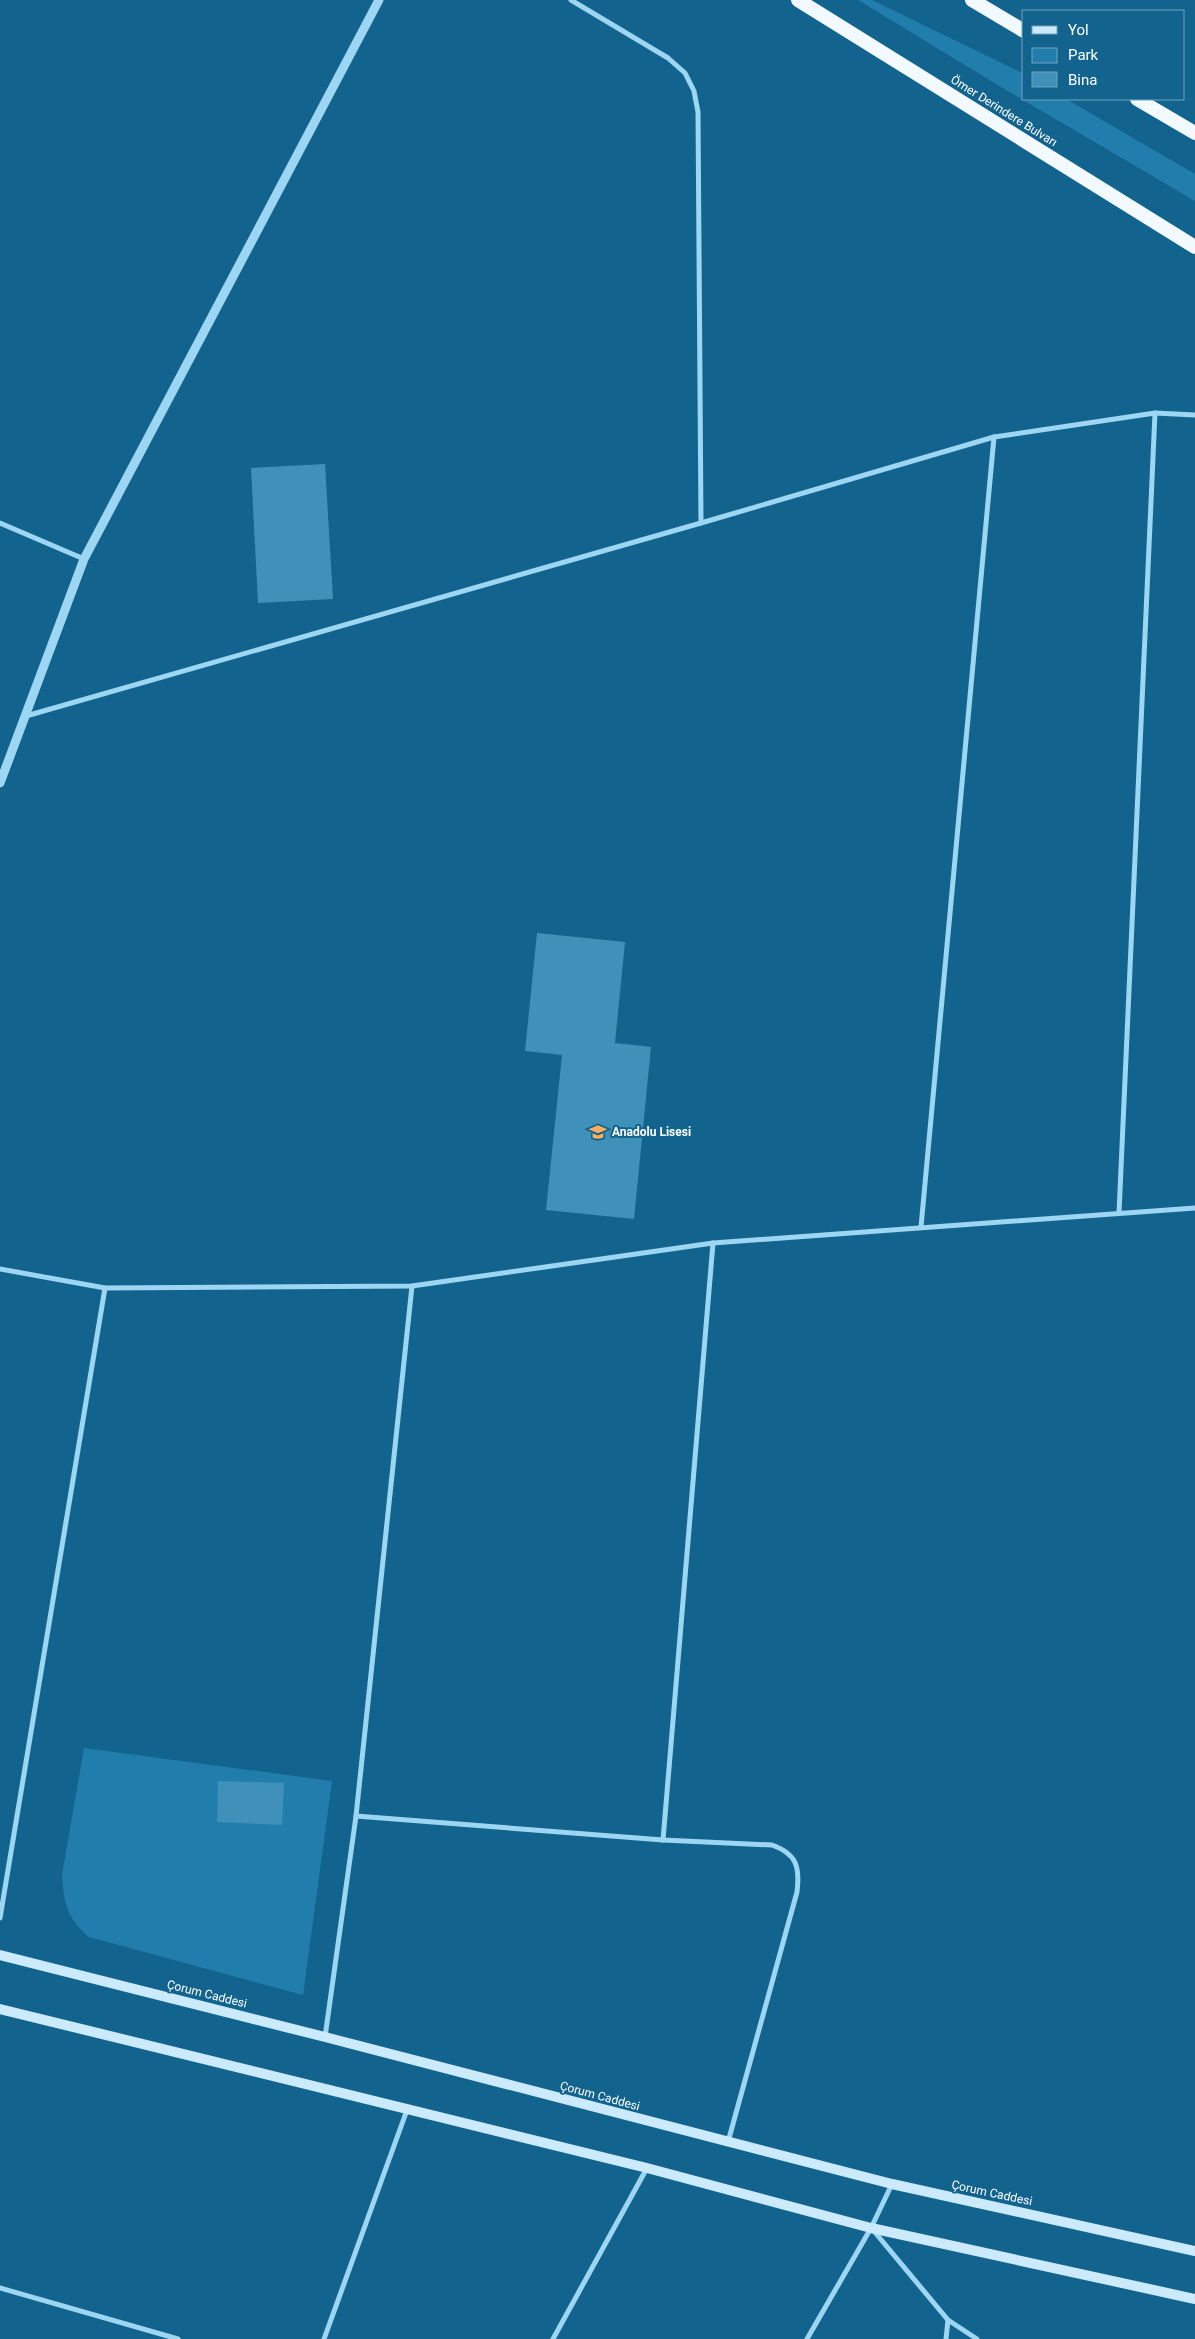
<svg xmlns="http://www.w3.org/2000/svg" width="1195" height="2339" font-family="Roboto,sans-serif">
  <rect width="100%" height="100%" fill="#12648f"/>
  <!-- green -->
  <g fill="#217eac">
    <path d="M858,0H872L1024,74V99H1066L1195,174V201L1006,90Z"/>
    <path d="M84,1748L332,1781L303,1995L89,1937C67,1919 64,1904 62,1875Z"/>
  </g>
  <!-- building -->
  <g fill="#3f91b9">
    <path d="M325,464L333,599L258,603L251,468Z"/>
    <path d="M537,933L625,942L615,1043L651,1047L634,1219L546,1210L562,1055L525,1051Z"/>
    <path d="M218,1781L284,1783L282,1825L217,1822Z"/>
  </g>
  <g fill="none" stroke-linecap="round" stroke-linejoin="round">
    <!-- minor -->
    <g stroke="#9dd6f2" stroke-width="5">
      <path d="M571,0L668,58L685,73L694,91L698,112L701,523"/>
      <path d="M0,523L84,559"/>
      <path d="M26,716L701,523L994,437L1155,413L1195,415"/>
      <path d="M1119,1213L1155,413"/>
      <path d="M921,1227L994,437"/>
      <path d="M0,1269L105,1288L412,1286L713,1243L1195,1208"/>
      <path d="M356,1816L663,1840L772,1845C797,1854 800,1867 797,1892L728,2142"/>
      <path d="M663,1840L713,1243"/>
      <path d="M0,1918L105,1288"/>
      <path d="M325,2037L356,1816L412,1286"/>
      <path d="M873,2230L948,2320L977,2339"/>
      <path d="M0,2288L178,2339"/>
      <path d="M324,2339L407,2110"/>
      <path d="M553,2339L647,2168"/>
      <path d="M807,2339L871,2228L892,2184"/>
      <path d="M946,2339L948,2320"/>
    </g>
    <!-- tertiary -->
    <path stroke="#9dd6f2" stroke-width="9" d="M0,783L84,559L379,0"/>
    <!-- secondary -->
    <g stroke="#cbebfc" stroke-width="10">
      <path d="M0,1955L325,2037L892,2184L1195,2251"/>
      <path d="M0,2009L647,2168L871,2228L1195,2299"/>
    </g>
    <!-- trunk -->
    <g stroke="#f3faff" stroke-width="14">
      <path d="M798,0L1195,247"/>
      <path d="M972,0L1024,31"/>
      <path d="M1137,99L1195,133"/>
    </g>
  </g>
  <!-- icons -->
  <defs>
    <g id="school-bare" transform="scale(1.35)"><path d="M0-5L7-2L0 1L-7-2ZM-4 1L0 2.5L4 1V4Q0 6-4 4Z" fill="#ffac5d" stroke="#12648f" stroke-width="2.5" paint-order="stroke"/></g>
  </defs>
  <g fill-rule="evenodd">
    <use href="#school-bare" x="598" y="1132"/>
  </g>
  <g text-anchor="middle" stroke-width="4" stroke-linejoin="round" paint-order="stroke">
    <!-- street labels -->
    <g font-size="12" fill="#fff" stroke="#12648f">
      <text transform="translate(1004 111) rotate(32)" y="4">Ömer Derindere Bulvarı</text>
      <text transform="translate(207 1994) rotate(14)" y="4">Çorum Caddesi</text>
      <text transform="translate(600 2096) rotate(15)" y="4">Çorum Caddesi</text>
      <text transform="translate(992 2193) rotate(12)" y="4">Çorum Caddesi</text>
    </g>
    <!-- poi labels -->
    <g font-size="12" font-weight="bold" fill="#fff" stroke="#12648f" text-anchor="start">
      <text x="612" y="1136">Anadolu Lisesi</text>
    </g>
  </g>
  <!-- legend -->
  <rect x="1022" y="10" width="162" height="90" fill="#12648f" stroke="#71a2bc"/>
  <rect x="1032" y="26" width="25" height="8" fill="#cbebfc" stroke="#71a2bc"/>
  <text x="1068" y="35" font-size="15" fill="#ffffff">Yol</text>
  <rect x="1032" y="48" width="25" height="15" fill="#217eac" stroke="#71a2bc"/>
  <text x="1068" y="60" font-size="15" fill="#ffffff">Park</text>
  <rect x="1032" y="72" width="25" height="15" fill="#3f91b9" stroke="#71a2bc"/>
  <text x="1068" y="85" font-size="15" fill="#ffffff">Bina</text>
</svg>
